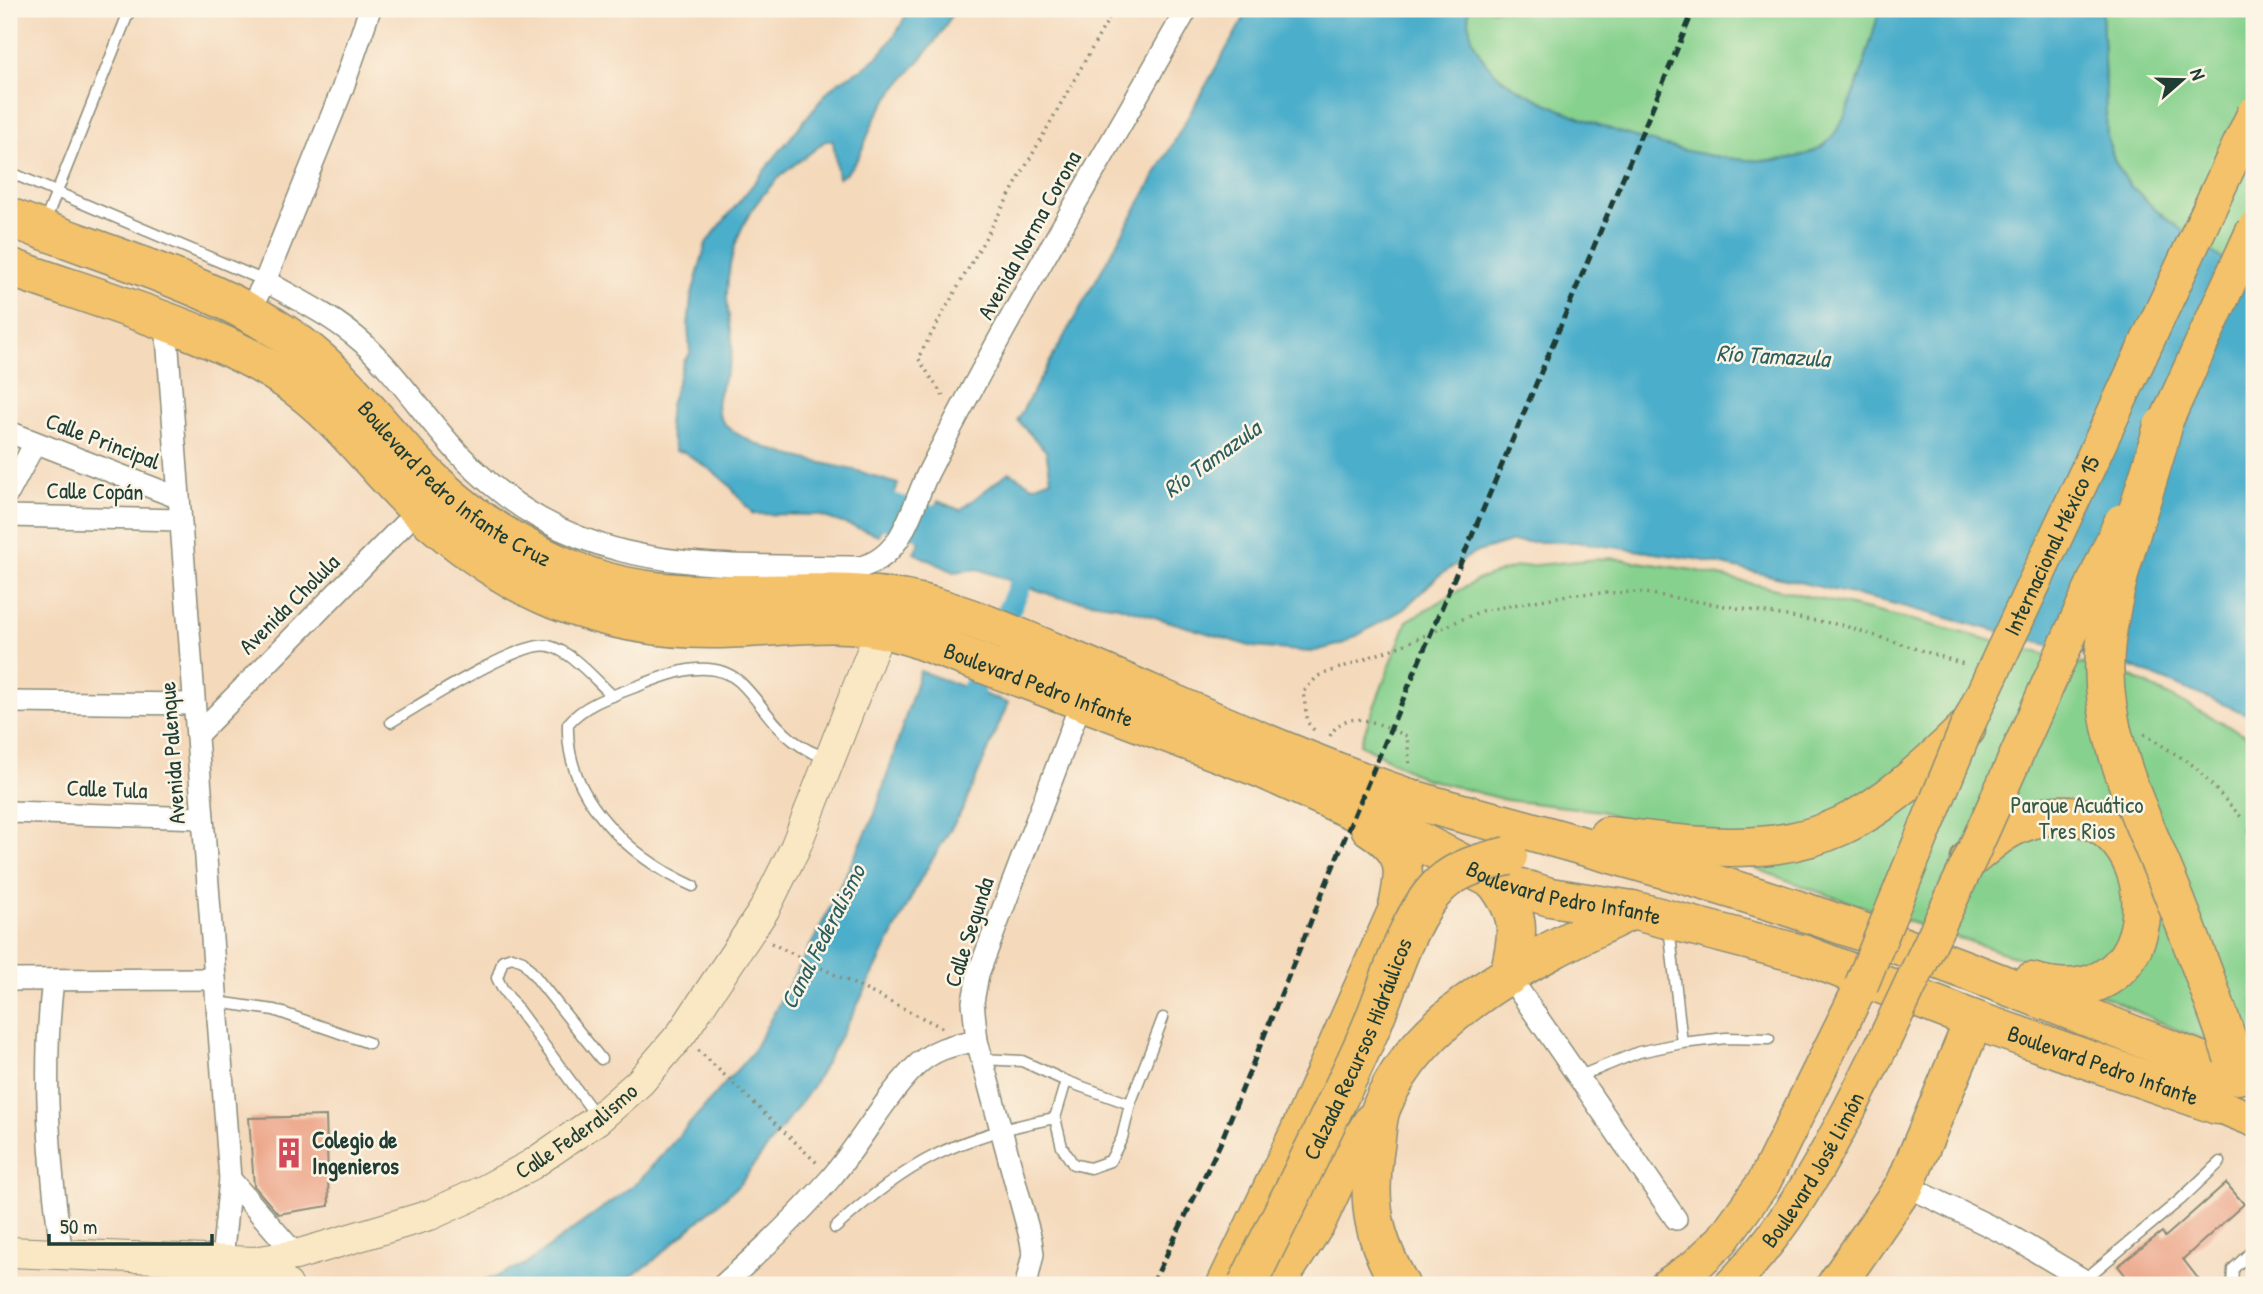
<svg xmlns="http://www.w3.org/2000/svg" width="2263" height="1294" font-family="'Patrick Hand',sans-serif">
  <rect width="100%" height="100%" fill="#fcf5e5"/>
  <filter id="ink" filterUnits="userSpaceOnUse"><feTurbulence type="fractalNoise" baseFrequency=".0143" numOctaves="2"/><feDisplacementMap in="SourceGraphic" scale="14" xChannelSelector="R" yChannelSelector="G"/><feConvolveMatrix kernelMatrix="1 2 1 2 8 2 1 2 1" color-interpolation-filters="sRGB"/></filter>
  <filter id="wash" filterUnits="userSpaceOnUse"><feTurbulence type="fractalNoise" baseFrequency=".00686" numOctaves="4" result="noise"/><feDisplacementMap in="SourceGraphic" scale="28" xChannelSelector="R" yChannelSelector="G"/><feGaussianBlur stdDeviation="1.57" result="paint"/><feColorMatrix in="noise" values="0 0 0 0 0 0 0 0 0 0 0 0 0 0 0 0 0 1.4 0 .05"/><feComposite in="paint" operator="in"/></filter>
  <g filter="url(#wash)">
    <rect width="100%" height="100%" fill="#f4d9bb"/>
    <!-- green -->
    <g fill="#87d18e" stroke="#538761" stroke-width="2">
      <path d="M1469,9H1880C1870,42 1853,113 1831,138C1779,200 1556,118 1501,78C1481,63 1465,33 1469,9Z"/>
      <path d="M2102,9H2254V282L2168,220L2130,186L2115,162L2107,137Z"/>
      <path d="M1610,558L1693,570L1912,620L2130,676L2254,739V1056L2177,1030L2028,961L1816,891L1601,811L1506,800L1423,778L1360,744L1407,621L1479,579L1516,567Z"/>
    </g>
    <!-- water -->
    <g fill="#4caecb" stroke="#367680" stroke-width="2">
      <path d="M908,9H954C937,50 899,77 877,115C865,136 862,166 838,178L833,141H825C812,153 796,162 783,174C747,206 728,247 727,295C727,318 735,334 731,358C727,380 704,407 728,427C757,452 820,462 858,471C872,475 884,481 898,484L879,535L818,515L753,514L729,485L715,473L684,452L675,451L668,424L670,405L684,361L690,354L688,326L691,298L706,243L828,91C840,79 851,75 865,67C883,55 901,29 908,9Z"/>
      <path d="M1249,9H1469C1465,33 1481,63 1501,78C1556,118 1779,200 1831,138C1853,113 1870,42 1880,9H2102L2107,137L2115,162L2130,186L2168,220L2254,282V717L2135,668L1891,603L1696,559L1577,542H1510L1474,553L1437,577L1404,609L1342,644L1311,652L1253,647L1118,606L1057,597L978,569L954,572L914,553L938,501L960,510L1009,472L1033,486L1051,479L1046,451L1017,420Z"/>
      <path d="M920,671L1008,703L964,807L920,880L853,1014L811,1089L739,1185L652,1262L618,1285H476L526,1264L639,1181L752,1053L819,930L875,814Z"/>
    </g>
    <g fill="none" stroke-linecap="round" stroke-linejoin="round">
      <!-- canal -->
      <path stroke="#4caecb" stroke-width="23" d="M960,717L1033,557"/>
      <!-- river -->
      <path stroke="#4caecb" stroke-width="38" d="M838,496L963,534L978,536"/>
    </g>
    <g id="blocks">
      <!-- building -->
      <g fill="#eca589">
        <path d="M326,1116L329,1206L278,1214L254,1186L249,1118Z"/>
        <path d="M2226,1183L2244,1204L2183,1259L2203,1285H2133L2118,1266L2162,1232L2165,1237Z"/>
      </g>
    </g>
  </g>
  <g filter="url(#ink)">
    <use href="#blocks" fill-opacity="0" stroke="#8a8b78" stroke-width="2"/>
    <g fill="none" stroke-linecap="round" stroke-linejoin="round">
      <!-- lane casing -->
      <g stroke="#8a8b78" stroke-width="13">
        <g id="lane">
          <path d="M9,172L265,281"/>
          <path d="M44,224L130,9"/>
          <path d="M391,722C420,705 521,639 549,646C573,652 595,680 613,696"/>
          <path d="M2254,831V832"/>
          <path d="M693,886C631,858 565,799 568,724C584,704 614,695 638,686C668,674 711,656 740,682C760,701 772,725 794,741C805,749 816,756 828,756"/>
          <path d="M217,1002L274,1010L369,1043"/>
          <path d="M1682,1043L1726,1038L1769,1039"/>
          <path d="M1580,1076L1639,1052L1682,1043L1669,926"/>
          <path d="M1066,1081L1130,1104"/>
          <path d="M597,1117L502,988L497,978L503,960L512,957L523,961L601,1059"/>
          <path d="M1055,1118L1062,1147L1073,1164L1090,1168L1110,1161L1122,1138L1130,1104L1163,1018"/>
          <path d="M835,1228C907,1162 958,1136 1055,1118L1066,1081L1022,1061L981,1059"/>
          <path d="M2085,1279L2180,1200L2220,1162"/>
          <path d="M2232,1285L2233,1269L2254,1249"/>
        </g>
      </g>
      <!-- street casing -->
      <g stroke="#8a8b78" stroke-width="24">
        <g id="street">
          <path d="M265,281C299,300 334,317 363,343C400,377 426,419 460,455C576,578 706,564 860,567C903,558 911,508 928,473C1008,315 1100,163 1187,9"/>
          <path d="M248,313L265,281L342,90L370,9"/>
          <path d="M166,323L230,1179L222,1260"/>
          <path d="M9,432L179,498"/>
          <path d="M9,492L35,443"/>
          <path d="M9,516L180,520"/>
          <path d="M9,702L194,704"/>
          <path d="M197,735L419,509"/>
          <path d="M9,812L203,818"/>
          <path d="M1509,976L1676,1219"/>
          <path d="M9,980L215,979"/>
          <path d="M53,980C42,1071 49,1164 62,1255"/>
          <path d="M230,1179L296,1255"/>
          <path d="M1905,1185L2012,1237L2092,1285"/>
          <path d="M723,1285C760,1252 797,1217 830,1179C860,1144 882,1101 914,1068C931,1050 953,1044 977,1041"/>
          <path d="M1026,1285L1033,1254L1031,1240L977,1041L973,1002L978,974L1082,700"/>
        </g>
      </g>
      <!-- secondary casing -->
      <g stroke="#8a8b78" stroke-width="32">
        <g id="secondary">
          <path id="s1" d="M9,1252L254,1262L296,1255L430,1215L483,1191L531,1165L598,1119L640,1082L682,1033L764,910L795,848L881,628"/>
          <path d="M254,1262L287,1285"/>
        </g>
      </g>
      <!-- primary casing -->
      <g stroke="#8a8b78" stroke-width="36">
        <g id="primary">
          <path d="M2217,1105L2254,1120"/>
          <path d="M1667,1285L1695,1266L1722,1240L1764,1182L1861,986"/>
          <path id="s2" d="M1731,1285C1799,1215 1839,1131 1882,1045"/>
        </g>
      </g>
      <!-- highway casing -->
      <g stroke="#8a8b78" stroke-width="41">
        <g id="highway">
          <path id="s3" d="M9,217C101,254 220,285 299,344C352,383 388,439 435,483C477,523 526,552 580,573C696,618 823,572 942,609C992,624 1041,647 1089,667C1194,712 1298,760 1406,797C1444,810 1484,818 1523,829C1617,856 1712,881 1804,912C1951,961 2094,1021 2238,1075"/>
          <path id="s4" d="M9,267C95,298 213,330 287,380C338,414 375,468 419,510C458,545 506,580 555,600C604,619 657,629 710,629C756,630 802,621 847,624C871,625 892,631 915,638L1260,768L1401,832L1494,880L1550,897L1632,910L1805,955L1974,1020L2217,1105"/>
          <path d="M1608,836C1634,838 1661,843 1688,845C1824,856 1872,820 1966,729"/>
          <path d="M1970,859C1985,846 1999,833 2017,825C2168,760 2192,1029 2031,982"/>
          <path d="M1494,880C1523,917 1518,932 1509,976"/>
          <path d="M1226,1285L1299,1133L1397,911C1407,868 1408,852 1370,827"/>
          <path d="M1275,1285L1317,1221L1336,1180L1373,1121"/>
          <path d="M1400,1285C1374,1239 1367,1206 1374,1153C1377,1139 1376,1120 1382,1106C1421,1009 1544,953 1632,910"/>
          <path d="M1836,1285L1905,1185L1974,1020"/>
        </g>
      </g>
      <!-- path -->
      <g stroke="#8a8b78" stroke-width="3.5" stroke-dasharray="2 5" stroke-linecap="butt">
        <path d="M943,396L918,358L1114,9"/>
        <path d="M1314,730L1308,723L1303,692L1318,676L1403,645L1481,611L1573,594L1639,592L1842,625L1967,665"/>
        <path d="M2144,734L2194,766L2243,819"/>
        <path d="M1330,736C1347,704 1381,726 1407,736L1410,768"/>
        <path d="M771,943L943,1028"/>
        <path d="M698,1050L817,1163"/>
      </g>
      <!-- lane -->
      <use href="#lane" stroke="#fff" stroke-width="10"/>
      <!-- street -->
      <use href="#street" stroke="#fff" stroke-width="21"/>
      <!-- secondary -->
      <use href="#secondary" stroke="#fae7c3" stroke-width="30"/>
      <!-- primary -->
      <use href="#primary" stroke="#f3c26a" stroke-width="33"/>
      <!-- highway -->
      <use href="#highway" stroke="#f3c26a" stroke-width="38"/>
      <!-- rail -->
      <path stroke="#1f3d34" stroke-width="5" stroke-dasharray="10 5" stroke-linecap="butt" d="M1152,1285L1220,1144L1348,830L1694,9"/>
      <!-- primary-bridge casing -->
      <g stroke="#8a8b78" stroke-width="36" stroke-linecap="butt">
        <g id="primary-bridge">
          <path d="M2153,450L2254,228"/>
          <path id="s5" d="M1861,986L1966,729L2254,113"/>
          <path d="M1882,1045L1970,859L2121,521"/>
        </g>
      </g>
      <!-- highway-bridge casing -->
      <g stroke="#8a8b78" stroke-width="41" stroke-linecap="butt">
        <g id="highway-bridge">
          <path d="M2163,426C2145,497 2115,567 2106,641C2095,727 2139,810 2171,889C2193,944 2214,1000 2233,1057"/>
          <path id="s6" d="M1247,1285C1288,1201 1331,1117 1369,1032C1389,987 1405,918 1441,884C1460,867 1484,862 1508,856"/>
        </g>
      </g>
      <!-- primary-bridge -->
      <use href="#primary-bridge" stroke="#f3c26a" stroke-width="33"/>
      <!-- highway-bridge -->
      <use href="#highway-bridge" stroke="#f3c26a" stroke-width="38"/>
    </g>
  </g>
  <!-- icons -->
  <defs>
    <g id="building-bare" transform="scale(2.415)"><path d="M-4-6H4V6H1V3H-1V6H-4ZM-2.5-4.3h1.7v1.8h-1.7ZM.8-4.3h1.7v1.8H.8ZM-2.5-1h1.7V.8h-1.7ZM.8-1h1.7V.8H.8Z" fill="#d1495b" stroke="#fcf5e5" stroke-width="2.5" paint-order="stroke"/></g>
  </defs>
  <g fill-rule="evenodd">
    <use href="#building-bare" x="289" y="1153"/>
  </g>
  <g text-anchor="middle" stroke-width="5" stroke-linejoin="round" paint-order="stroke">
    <!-- street labels -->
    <g font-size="23" fill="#1f3d34" stroke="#fcf5e5">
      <text transform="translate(1029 235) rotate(-61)" y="8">Avenida Norma Corona</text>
      <text transform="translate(103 441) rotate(21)" y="8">Calle Principal</text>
      <text dy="8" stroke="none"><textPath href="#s3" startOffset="528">Boulevard Pedro Infante Cruz</textPath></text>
      <text transform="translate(95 491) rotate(1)" y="8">Calle Copán</text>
      <text dy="8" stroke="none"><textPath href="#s5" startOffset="480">Internacional México 15</textPath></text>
      <text transform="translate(289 604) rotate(-45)" y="8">Avenida Cholula</text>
      <text dy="8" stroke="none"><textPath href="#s4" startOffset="1148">Boulevard Pedro Infante</textPath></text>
      <text transform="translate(172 753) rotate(-94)" y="8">Avenida Palenque</text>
      <text transform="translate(107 789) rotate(2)" y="8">Calle Tula</text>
      <text dy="8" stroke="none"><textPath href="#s4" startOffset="1715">Boulevard Pedro Infante</textPath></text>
      <text transform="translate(969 932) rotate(-72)" y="8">Calle Segunda</text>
      <text dy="8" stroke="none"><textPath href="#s6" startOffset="261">Calzada Recursos Hidráulicos</textPath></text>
      <text dy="8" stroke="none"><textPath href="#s4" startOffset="2282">Boulevard Pedro Infante</textPath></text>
      <text dy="8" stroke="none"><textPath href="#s1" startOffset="597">Calle Federalismo</textPath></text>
      <text dy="8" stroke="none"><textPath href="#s2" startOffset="142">Boulevard José Limón</textPath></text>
    </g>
    <!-- park labels -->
    <g font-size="23" fill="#345b46" stroke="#fcf5e5">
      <text x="2077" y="813">Parque Acuático<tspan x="2077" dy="26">Tres Rios</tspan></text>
    </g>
    <!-- poi labels -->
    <g font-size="23" font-weight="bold" fill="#1f3d34" stroke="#fcf5e5" text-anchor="start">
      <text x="312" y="1148">Colegio de<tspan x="312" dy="26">Ingenieros</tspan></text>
    </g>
    <!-- water labels -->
    <g font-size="24" font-style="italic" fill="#2c5f61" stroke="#fcf5e5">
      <text transform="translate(1773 356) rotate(3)" y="8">Río Tamazula</text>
      <text transform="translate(1212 459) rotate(-36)" y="8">Río Tamazula</text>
      <text transform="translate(823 937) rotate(-63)" y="8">Canal Federalismo</text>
    </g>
  </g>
  <!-- margin -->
  <rect width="2263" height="1294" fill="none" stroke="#fcf5e5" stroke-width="35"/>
  <!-- north arrow -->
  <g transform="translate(2182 80) rotate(70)" stroke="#fcf5e5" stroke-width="5" paint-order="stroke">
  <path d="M0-5L12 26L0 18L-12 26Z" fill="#1f3d34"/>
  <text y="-10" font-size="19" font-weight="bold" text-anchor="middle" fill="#1f3d34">N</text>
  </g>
  <!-- scale -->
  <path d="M49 1234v10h163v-10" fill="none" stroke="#1f3d34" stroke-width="3.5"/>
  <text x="60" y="1234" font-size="21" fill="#1f3d34" stroke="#fcf5e5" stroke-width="5" paint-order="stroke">50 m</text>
</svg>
